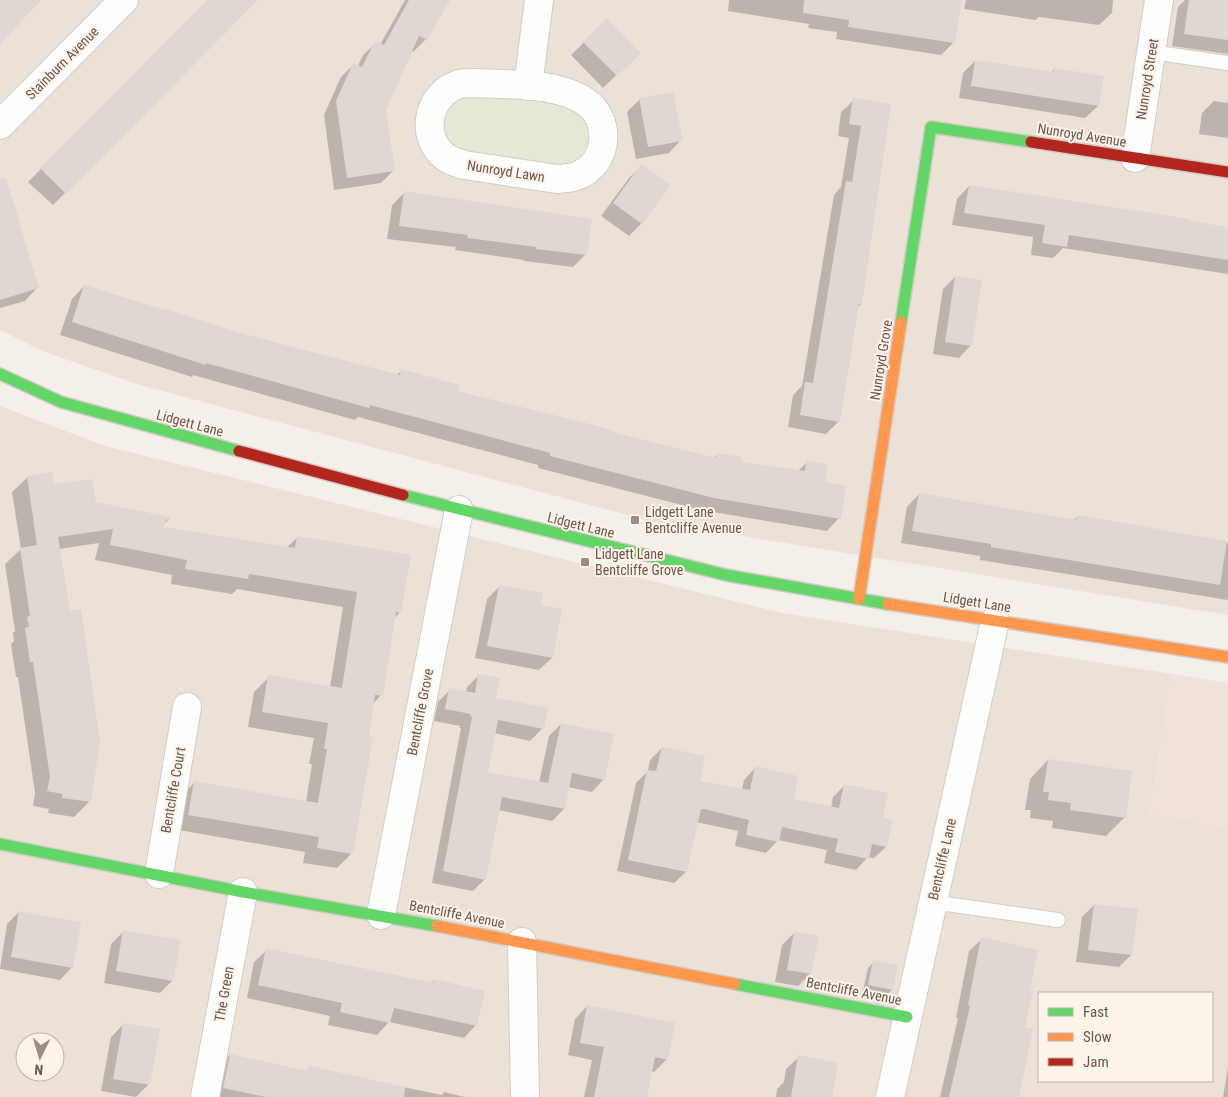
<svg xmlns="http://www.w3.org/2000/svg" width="1228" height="1097" font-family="'Roboto Condensed',sans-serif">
  <rect width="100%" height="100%" fill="#f4efe9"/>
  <!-- residential -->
  <g fill="#ece1d7" fill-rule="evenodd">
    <path d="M0,0H1228V615L650,521L140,385L45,352L0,330Z"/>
    <path d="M0,406L105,446L782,613L1172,674L1150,813L1228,828V1097H0ZM1039,993H1212V1081H1039ZM25,1042H55V1072H25Z"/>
  </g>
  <!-- commercial -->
  <path fill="#f1e1db" d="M1172,674L1228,683V828L1150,814Z"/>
  <!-- green -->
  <path fill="#e3e9d5" d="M473,92C492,95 567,101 579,111C581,113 583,118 585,120C601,144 579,166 554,166L466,152L456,149L442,134L445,104Z"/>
  <!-- shadow -->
  <g fill="#0003">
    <path d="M210,0H256L53,205L28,182Z"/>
    <path d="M405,0H449L426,39L413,52L411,51L385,110L393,171L381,183L334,190L324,115L341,77L353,65L358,66L363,55L376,43L380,45Z"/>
    <path d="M729,0H961L954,42L941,55L836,39L837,32L808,28L809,24L728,11Z"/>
    <path d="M966,0H1113L1112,13L1099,25L1039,17L1035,20L964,9Z"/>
    <path d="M1185,0H1228V54L1172,46L1178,7Z"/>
    <path d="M607,20L639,53L603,88L571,55Z"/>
    <path d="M975,61L1051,73L1054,69L1098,106L1085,118L959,98L963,73Z"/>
    <path d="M640,99L681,140L669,153L636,159L627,112Z"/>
    <path d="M854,100L890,105L861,304L858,307L839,421L826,434L788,427L793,395L802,386L834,195L841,187L849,138L838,136L841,112Z"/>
    <path d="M1214,101L1228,103V138L1199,134L1202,113Z"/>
    <path d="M642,165L669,186L641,224L629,236L601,216L629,178Z"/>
    <path d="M969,186L1228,228V274L1063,248L1053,258L1031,255L1033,237L952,225L957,199Z"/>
    <path d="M404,193L590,220L585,255L573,267L524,261V260L455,250L456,247L387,239L392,205Z"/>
    <path d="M0,210L37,288L25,301L0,308Z"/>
    <path d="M955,277L971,345L959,358L933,354L943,289Z"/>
    <path d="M84,286L240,334L397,375L402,370L456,392L713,459L717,455L740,463L798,471L807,462L824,483L839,518L827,531L701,510L538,468V465L358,417L355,420L193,375L192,377L60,335L72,299Z"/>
    <path d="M28,477L53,486L95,503L169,519L164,524L163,528L286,548L297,538L400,612L394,619L381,695L373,704L352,853L337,868L303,863L305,852L173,829L179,798L194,783L306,802L312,764H309L314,738L248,727L254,692L269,677L330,687L343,607L237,589L232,594L171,584L172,575L95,560L99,543L59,549L69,612L89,802L74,817L48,813L49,809L33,806L35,793L18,677H16L11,644L14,641L13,633L15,631L5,564L21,549L12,492Z"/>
    <path d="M919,494L1073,521L1077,517L1228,543V600L980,560V556L901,543L907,507Z"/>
    <path d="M500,586L539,606L552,658L539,670L475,658L487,599Z"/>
    <path d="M479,675L494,699L546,709L542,729L530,741L494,733L487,773L539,783L549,736L561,724L613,735L603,780L592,792L568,787L564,809L552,821L498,810L485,879L473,891L432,883L461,728H459L460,726L434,721L438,702L450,690L466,693L467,687Z"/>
    <path d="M662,748L698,782L742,790L744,780L755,768L792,800L831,808L833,797L845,785L881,818L886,847L874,858L868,857L856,870L824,863L827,850L778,840L766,853L735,846L738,831L696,822L686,872L674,883L617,871L636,783L648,771L650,760Z"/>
    <path d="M1048,760L1125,817L1106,836L1052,828L1053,821L1030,818L1031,810H1025L1030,779Z"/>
    <path d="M1094,905L1131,955L1119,967L1076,962L1082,917Z"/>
    <path d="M19,912L72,967L60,980L0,969L7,924Z"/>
    <path d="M124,931L179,941L172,981L160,993L104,983L111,944Z"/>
    <path d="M795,932L810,974L798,986L775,982L782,945Z"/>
    <path d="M982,939L1028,991L1023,1028L1018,1097H940L958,1018H956L969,951Z"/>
    <path d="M267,950L431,984L434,980L476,1025L464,1038L389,1022L377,1035L328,1025L330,1016L247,998L254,962Z"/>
    <path d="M874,962L892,990L886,996L863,991L868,968Z"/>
    <path d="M587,1006L667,1059L654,1072L651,1071L645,1097H584L592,1060L568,1055L575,1019Z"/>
    <path d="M124,1024L158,1030L148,1085L136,1097L101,1091L111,1037Z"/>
    <path d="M230,1055L306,1072L310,1068L442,1095L444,1092L465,1097H211L218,1068Z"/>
    <path d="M799,1057L830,1097H776L777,1089L784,1082L786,1069Z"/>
    <path d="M1228,1068V1097H1223Z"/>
  </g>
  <!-- building -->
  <g fill="#e0d7d2">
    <path d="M0,0H41L0,44Z"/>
    <path d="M207,0H258L66,194L40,168Z"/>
    <path d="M409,0H450L427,40L419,36L386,110L395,171L347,178L336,101L353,63L362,67L375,41L384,45Z"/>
    <path d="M804,0H962L955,43L848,27L849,20L803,13Z"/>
    <path d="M1189,0H1228V40L1184,34Z"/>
    <path d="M607,18L641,53L617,76L583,42Z"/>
    <path d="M975,60L1053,72L1054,68L1104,76L1099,106L971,86Z"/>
    <path d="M673,92L683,141L648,147L639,98Z"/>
    <path d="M853,98L891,104L862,304H859L840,422L800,415L805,382L813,383L846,181L852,182L861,126L849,124Z"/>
    <path d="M641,164L671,185L642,224L613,203Z"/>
    <path d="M6,178L39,288L0,300V179Z"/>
    <path d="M969,185L1190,219V221L1228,227V260L1069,235L1067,247L1042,243L1045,225L964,213Z"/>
    <path d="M404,191L592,219L587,255L536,249V247L467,238L468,235L399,226Z"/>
    <path d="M955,276L982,280L972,346L945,342Z"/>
    <path d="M84,285L162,309L163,308L240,333L400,375L401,369L460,385L458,391L586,423L613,430L612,432L716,458L717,453L742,457V462L805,471L806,461L828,464L825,482L846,486L841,519L714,498L550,456V453L370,405L369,408L206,363V365L72,322Z"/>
    <path d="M52,472L54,484L92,479L96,502L170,517V519L166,520L164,527L295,548L297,536L411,555L401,613L396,612L383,696L375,695L369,737H373L353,854L317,848L319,837L188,815L194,781L318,803L327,749H324L328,723L262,712L268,675L342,688L357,592L249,574L248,579L185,569L187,560L110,545L113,529L58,537L70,611L81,609L100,742L91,802L62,798L63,794L47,791L50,777L33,662H30L25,628L29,627L27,617L30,616L20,548L37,545L27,476Z"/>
    <path d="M919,493L1076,520L1077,515L1227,541L1220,585L991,547V544L912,531Z"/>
    <path d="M499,585L543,593L541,605L562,609L553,658L487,646Z"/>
    <path d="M478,674L500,678L496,698L548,708L544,729L498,720L488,772L548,783L561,723L614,734L605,780L572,773L565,809L502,797L486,880L443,871L472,717L470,716L471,714L445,709L449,688L475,693Z"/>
    <path d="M662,747L705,756L700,781L750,790L755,766L798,776L794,799L839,808L844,784L888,793L883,817L893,820L887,847L872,844L869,859L835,852L838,839L782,827L779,842L760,838L746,835L749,820L704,809H701L687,872L628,860L647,770L656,771Z"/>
    <path d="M1048,759L1132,771L1126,818L1070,810L1071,803L1048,800L1049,792H1043Z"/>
    <path d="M1094,904L1138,909L1132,955L1088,950Z"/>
    <path d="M19,911L81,922L73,968L11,957Z"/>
    <path d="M123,930L181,940L173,981L116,971Z"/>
    <path d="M794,931L819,936L811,974L787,970Z"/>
    <path d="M981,937L1038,950L1030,990H1033L1025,1027L1033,1029L1019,1097H949L970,1006L968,1005Z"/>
    <path d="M266,948L433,983L434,979L485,991L477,1026L394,1008L390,1023L340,1012L342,1003L258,985Z"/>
    <path d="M873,960L898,965L893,990L868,985Z"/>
    <path d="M587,1005L675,1023L668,1060L655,1057L647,1097H594L604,1047L580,1043Z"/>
    <path d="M123,1023L160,1029L150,1085L113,1079Z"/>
    <path d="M230,1054L308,1071L310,1066L405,1087L404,1097H266L223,1088Z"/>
    <path d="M798,1055L838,1063L832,1097H791Z"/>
  </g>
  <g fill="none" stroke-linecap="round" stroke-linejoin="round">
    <!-- lane casing -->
    <g stroke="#d3ccc7" stroke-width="16">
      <g id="lane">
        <path d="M1151,52L1228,63"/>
        <path d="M932,902L1058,920"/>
      </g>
    </g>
    <!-- street casing -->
    <g stroke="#d3ccc7" stroke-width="30">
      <g id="street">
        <path d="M475,83C509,85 557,82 586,102C610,119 609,158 583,173C575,178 567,178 557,179L464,165C455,162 447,160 441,153C419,130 431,93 459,84C464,83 470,83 475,83Z"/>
        <path d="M528,86L539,0"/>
        <path d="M0,125L124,0"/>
        <path d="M1135,158L1159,0"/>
        <path d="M159,874L187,707"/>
        <path d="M381,915L459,510"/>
        <path d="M522,942L525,1097"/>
        <path d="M205,1097L243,892"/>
        <path d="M890,1097L995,621"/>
      </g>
    </g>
    <!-- fast casing -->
    <g stroke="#d3cbc6" stroke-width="14">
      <g id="fast">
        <path d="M901,322L931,127L1031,142"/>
        <path d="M0,374L61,402L239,451"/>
        <path d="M403,495L726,575L888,604"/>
        <path d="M0,844L243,892L437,926"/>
        <path d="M735,984L907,1017"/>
      </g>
    </g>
    <!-- slow casing -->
    <g stroke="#d3cbc6" stroke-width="14">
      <g id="slow">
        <path d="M859,599L901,322"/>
        <path d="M888,604L1228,657"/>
        <path d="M437,926L735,984"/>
      </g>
    </g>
    <!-- jam casing -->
    <g stroke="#d3cbc6" stroke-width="14">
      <g id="jam">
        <path d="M1031,142L1228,172"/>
        <path d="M239,451L403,495"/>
      </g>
    </g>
    <!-- lane -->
    <use href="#lane" stroke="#fdfdfc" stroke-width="14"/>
    <!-- street -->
    <use href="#street" stroke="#fdfdfc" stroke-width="28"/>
    <!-- fast -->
    <use href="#fast" stroke="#63d668" stroke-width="11"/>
    <!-- slow -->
    <use href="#slow" stroke="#ff974d" stroke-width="11"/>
    <!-- jam -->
    <use href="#jam" stroke="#b3261e" stroke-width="11"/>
  </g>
  <!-- markers -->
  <g fill="#9d8c84" stroke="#fcf3ea" stroke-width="2">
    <rect x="630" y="515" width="10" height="10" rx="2.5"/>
    <rect x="580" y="557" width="10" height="10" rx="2.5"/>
  </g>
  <g text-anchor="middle" stroke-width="4" stroke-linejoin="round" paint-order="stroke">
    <!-- street labels -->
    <g font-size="14" fill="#6e564d" stroke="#fcf3ea">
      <text transform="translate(62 63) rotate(-45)" y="5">Stainburn Avenue</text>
      <text transform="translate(1147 79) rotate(-81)" y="5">Nunroyd Street</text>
      <text transform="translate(1082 135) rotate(9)" y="5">Nunroyd Avenue</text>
      <text transform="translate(506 171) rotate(9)" y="5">Nunroyd Lawn</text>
      <text transform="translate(881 360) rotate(-81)" y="5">Nunroyd Grove</text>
      <text transform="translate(190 423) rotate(15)" y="5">Lidgett Lane</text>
      <text transform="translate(581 525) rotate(14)" y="5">Lidgett Lane</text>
      <text transform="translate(977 602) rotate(9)" y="5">Lidgett Lane</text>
      <text transform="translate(420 712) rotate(-79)" y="5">Bentcliffe Grove</text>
      <text transform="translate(173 790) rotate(-80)" y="5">Bentcliffe Court</text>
      <text transform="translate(942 859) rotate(-77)" y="5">Bentcliffe Lane</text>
      <text transform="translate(457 914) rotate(11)" y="5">Bentcliffe Avenue</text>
      <text transform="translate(854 991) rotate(11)" y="5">Bentcliffe Avenue</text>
      <text transform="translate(224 994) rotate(-80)" y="5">The Green</text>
    </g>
    <!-- poi labels -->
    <g font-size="14" fill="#6e564d" stroke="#fcf3ea" text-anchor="start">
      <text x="645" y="517">Lidgett Lane<tspan x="645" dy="16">Bentcliffe Avenue</tspan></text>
      <text x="595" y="559">Lidgett Lane<tspan x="595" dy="16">Bentcliffe Grove</tspan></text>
    </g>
  </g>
  <!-- legend -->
  <rect x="1038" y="992" width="175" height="90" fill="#fcf3ea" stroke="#c3b4ab"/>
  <rect x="1048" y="1008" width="25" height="8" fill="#63d668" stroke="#c3b4ab"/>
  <text x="1083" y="1017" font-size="15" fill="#6e564d">Fast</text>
  <rect x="1048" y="1033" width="25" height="8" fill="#ff974d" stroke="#c3b4ab"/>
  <text x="1083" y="1042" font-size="15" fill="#6e564d">Slow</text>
  <rect x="1048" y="1058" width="25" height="8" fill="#b3261e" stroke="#c3b4ab"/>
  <text x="1083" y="1067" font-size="15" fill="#6e564d">Jam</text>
  <!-- north arrow -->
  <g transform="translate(40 1057) rotate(185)"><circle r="24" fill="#fcf3ea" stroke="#c3b4ab"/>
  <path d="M0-4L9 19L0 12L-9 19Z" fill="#9d8c84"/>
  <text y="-8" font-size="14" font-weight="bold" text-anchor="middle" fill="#6e564d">N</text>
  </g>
</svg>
